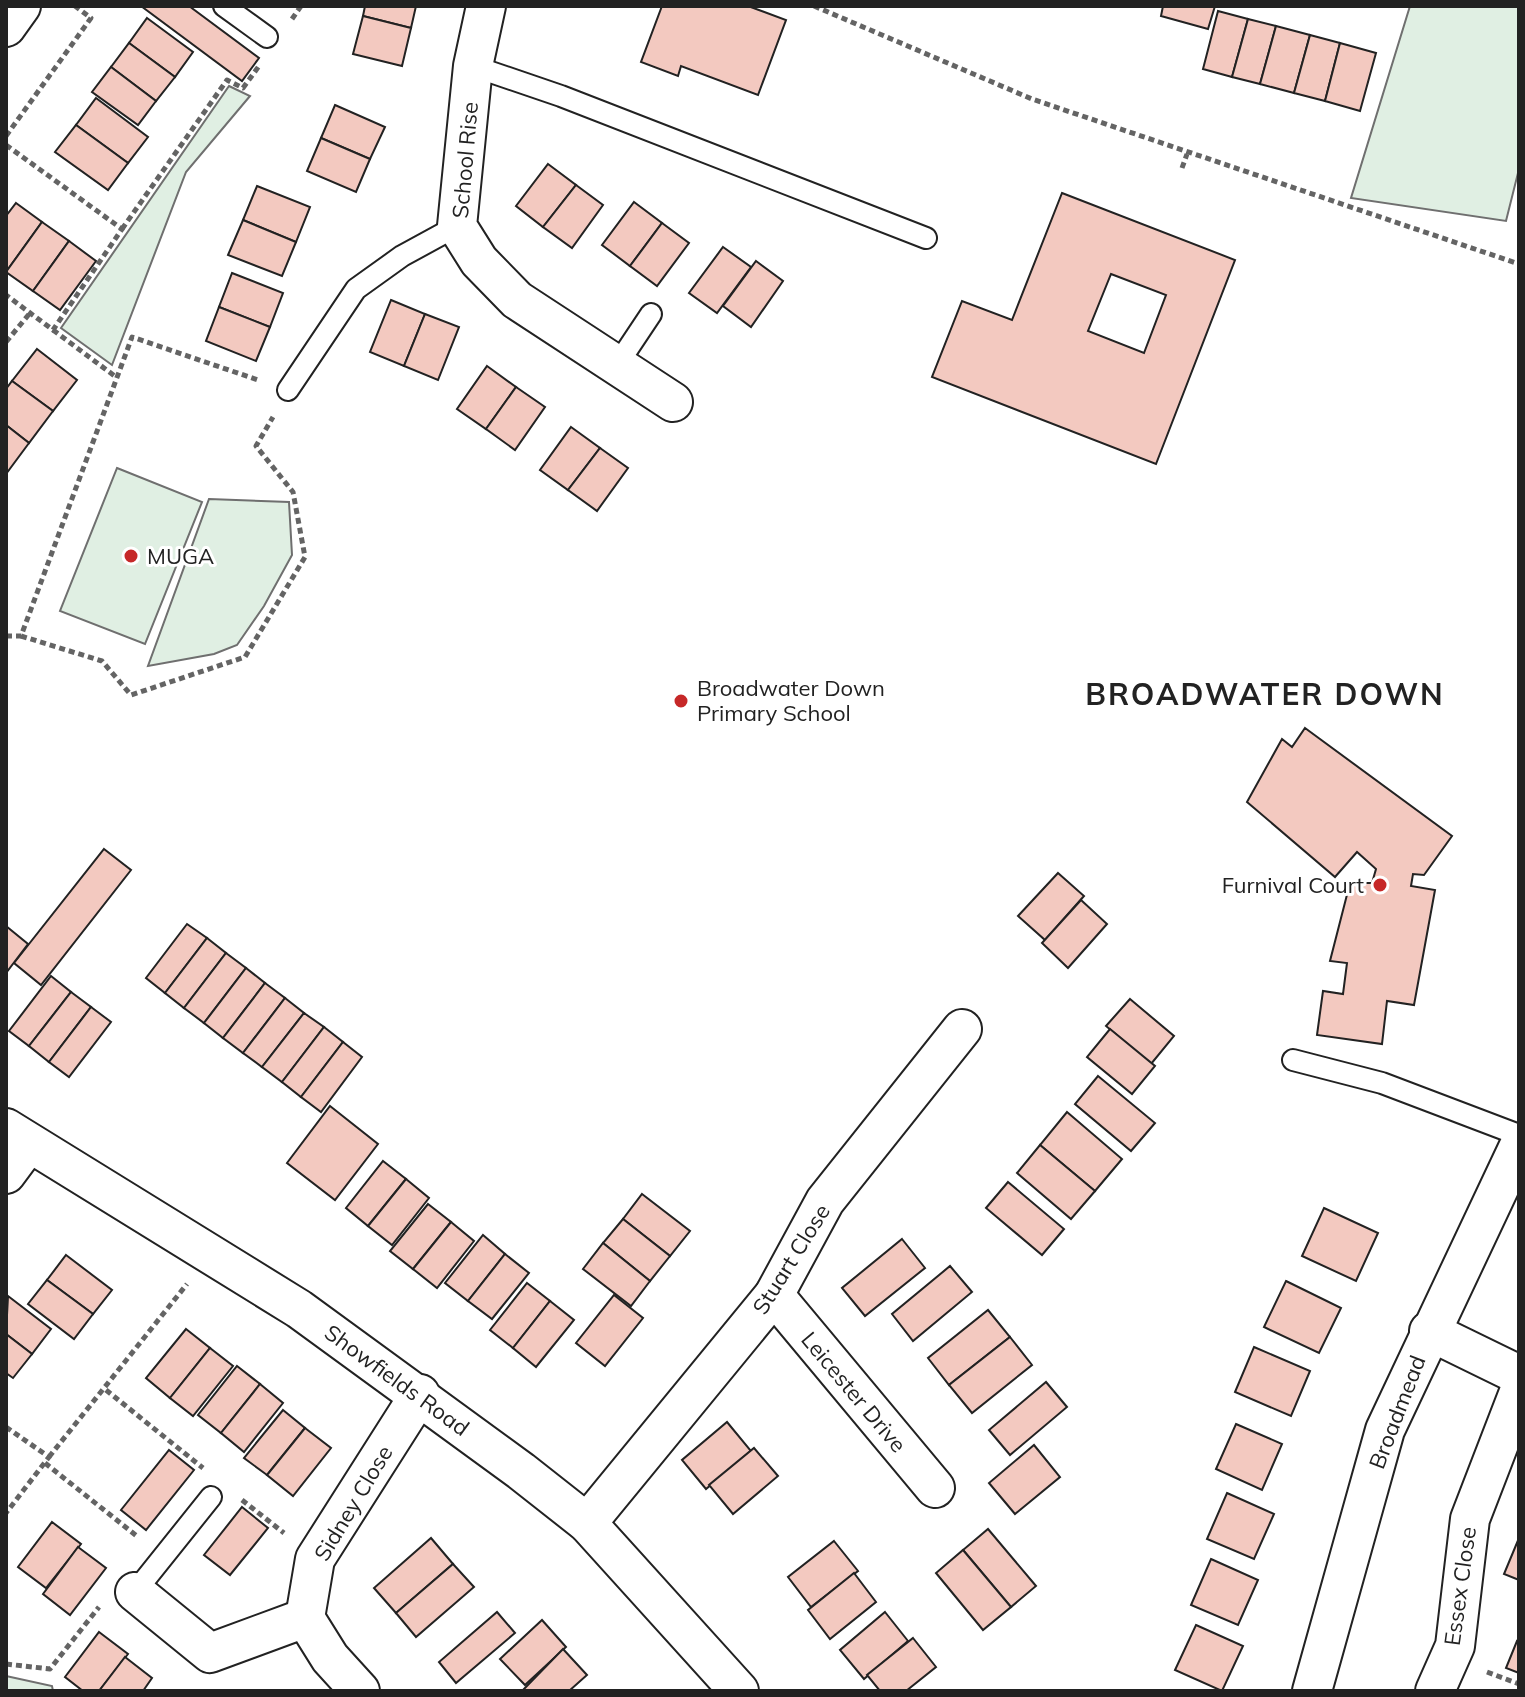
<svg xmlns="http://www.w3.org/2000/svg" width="1525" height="1697" font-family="Mulish,sans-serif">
  <rect width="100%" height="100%" fill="#fff"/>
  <!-- green -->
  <g fill="#e0efe3" stroke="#6f6f6f" stroke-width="2">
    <path d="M1410,6H1519V169L1506,221L1351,198Z"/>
    <path d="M229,86L250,96L186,172L112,365L61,328Z"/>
    <path d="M117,468L202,502L145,644L60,611Z"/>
    <path d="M209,499L289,502L292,555L264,606L237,645L214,654L148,666Z"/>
    <path d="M6,1676L52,1686L53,1691H6Z"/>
  </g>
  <!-- building -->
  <g fill="#f3c9c0" stroke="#222" stroke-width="2" fill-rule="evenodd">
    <path d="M141,6H189L259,58L242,81Z"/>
    <path d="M365,6H416L411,28L363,16Z"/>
    <path d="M662,6H748L786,20L758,95L681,66L678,76L641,62Z"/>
    <path d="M1163,6H1215L1208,29L1161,16Z"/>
    <path d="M1218,11L1248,19L1232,77L1203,69Z"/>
    <path d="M363,16L411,28L402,66L353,54Z"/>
    <path d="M147,18L193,52L175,77L129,43Z"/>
    <path d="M1248,19L1276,26L1260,84L1232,77Z"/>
    <path d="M1276,26L1310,35L1294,93L1260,84Z"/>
    <path d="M1310,35L1340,43L1325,101L1294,93Z"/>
    <path d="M129,43L175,77L156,101L111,67Z"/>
    <path d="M1340,43L1376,53L1360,111L1325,101Z"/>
    <path d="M111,67L156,101L138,125L92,92Z"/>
    <path d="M96,98L148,137L128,163L76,125Z"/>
    <path d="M335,105L385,127L370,159L321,138Z"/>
    <path d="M76,125L128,163L108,190L55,152Z"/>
    <path d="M321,138L370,159L356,192L307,171Z"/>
    <path d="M548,164L576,185L543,227L516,206Z"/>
    <path d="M576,185L603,205L572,248L543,227Z"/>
    <path d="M257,186L310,207L296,242L243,220Z"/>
    <path d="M1062,193L1235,260L1156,464L932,377L962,301L1012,320ZM1111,274L1166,295L1144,353L1088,331Z"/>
    <path d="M634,202L662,223L630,266L602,245Z"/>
    <path d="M16,203L42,222L6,272V216Z"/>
    <path d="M243,220L296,242L282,276L228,255Z"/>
    <path d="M42,222L69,241L33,291L6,272Z"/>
    <path d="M662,223L689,243L657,286L630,266Z"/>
    <path d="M69,241L96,261L60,310L33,291Z"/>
    <path d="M723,247L751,267L717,313L689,293Z"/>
    <path d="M756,261L783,281L751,327L723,306Z"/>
    <path d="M232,273L283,293L270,327L219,307Z"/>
    <path d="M391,300L425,314L404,366L370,352Z"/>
    <path d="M219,307L270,327L256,361L206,341Z"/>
    <path d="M425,314L459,327L438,380L404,366Z"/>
    <path d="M37,349L77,380L53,411L12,381Z"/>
    <path d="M487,366L516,387L486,429L457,409Z"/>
    <path d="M12,381L53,411L29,443L6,425V389Z"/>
    <path d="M516,387L545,407L515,450L486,429Z"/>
    <path d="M6,425L29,443L6,474Z"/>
    <path d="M571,427L600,448L568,490L540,470Z"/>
    <path d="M600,448L628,468L597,511L568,490Z"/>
    <path d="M1305,728L1452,836L1424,875L1413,874L1411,886L1435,890L1414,1005L1387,1001L1382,1044L1317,1035L1323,991L1343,994L1347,963L1330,961L1350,883H1372L1376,869L1357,852L1335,877L1247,802L1282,739L1292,747Z"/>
    <path d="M104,849L131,870L41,985L14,963Z"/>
    <path d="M1058,873L1084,896L1045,940L1018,916Z"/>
    <path d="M1081,900L1107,924L1068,968L1042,943Z"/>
    <path d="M187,924L207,938L165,993L146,978Z"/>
    <path d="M6,926L28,944L6,973Z"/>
    <path d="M207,938L226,953L184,1008L165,993Z"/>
    <path d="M226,953L246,968L204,1023L184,1008Z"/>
    <path d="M246,968L265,983L223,1038L204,1023Z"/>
    <path d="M51,976L71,992L29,1046L9,1031Z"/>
    <path d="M265,983L285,998L243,1053L223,1038Z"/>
    <path d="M71,992L91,1007L49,1062L29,1046Z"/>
    <path d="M285,998L304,1013L262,1067L243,1053Z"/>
    <path d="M1130,999L1174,1036L1151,1064L1106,1026Z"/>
    <path d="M91,1007L111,1022L69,1077L49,1062Z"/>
    <path d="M304,1013L324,1027L282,1082L262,1067Z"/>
    <path d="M324,1027L343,1042L301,1097L282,1082Z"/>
    <path d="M1110,1029L1155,1066L1132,1094L1087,1057Z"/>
    <path d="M343,1042L362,1057L321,1112L301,1097Z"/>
    <path d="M1098,1076L1155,1123L1131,1151L1075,1104Z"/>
    <path d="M330,1106L378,1144L335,1200L287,1163Z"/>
    <path d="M1067,1112L1122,1159L1095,1191L1040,1145Z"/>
    <path d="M1040,1145L1095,1191L1071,1219L1017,1173Z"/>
    <path d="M383,1161L406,1179L368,1226L346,1208Z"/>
    <path d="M406,1179L429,1198L392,1245L368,1226Z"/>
    <path d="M1008,1182L1064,1229L1042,1255L986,1208Z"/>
    <path d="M642,1194L690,1231L670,1256L623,1219Z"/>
    <path d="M428,1204L451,1222L413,1269L390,1251Z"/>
    <path d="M1324,1208L1378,1233L1356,1281L1302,1256Z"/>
    <path d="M623,1219L670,1256L650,1281L603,1243Z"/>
    <path d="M451,1222L474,1241L437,1288L413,1269Z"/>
    <path d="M483,1235L505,1254L468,1301L445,1283Z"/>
    <path d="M902,1239L925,1268L865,1316L842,1288Z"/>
    <path d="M603,1243L650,1281L631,1306L583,1269Z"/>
    <path d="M505,1254L529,1273L492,1319L468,1301Z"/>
    <path d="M66,1255L112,1290L93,1314L47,1280Z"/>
    <path d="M950,1266L972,1292L913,1341L892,1314Z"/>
    <path d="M47,1280L93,1314L74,1339L28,1304Z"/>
    <path d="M1286,1281L1341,1308L1319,1353L1264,1327Z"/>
    <path d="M527,1283L550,1301L513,1348L490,1330Z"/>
    <path d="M614,1295L643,1318L605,1366L576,1343Z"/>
    <path d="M8,1296L51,1329L32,1354L6,1334Z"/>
    <path d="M550,1301L574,1320L536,1367L513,1348Z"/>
    <path d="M988,1310L1010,1337L949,1385L928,1358Z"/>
    <path d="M186,1329L210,1348L170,1398L146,1378Z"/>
    <path d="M6,1334L32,1354L13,1378L6,1373Z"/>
    <path d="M1010,1337L1032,1365L972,1413L949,1385Z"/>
    <path d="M1254,1347L1310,1371L1291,1416L1235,1392Z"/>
    <path d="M210,1348L233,1366L193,1416L170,1398Z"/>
    <path d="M237,1366L260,1384L221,1433L198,1415Z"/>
    <path d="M1046,1382L1067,1407L1010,1455L989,1430Z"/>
    <path d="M260,1384L283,1403L244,1452L221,1433Z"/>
    <path d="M283,1410L305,1428L267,1475L244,1458Z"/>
    <path d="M727,1422L751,1451L706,1489L682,1460Z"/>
    <path d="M1236,1424L1282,1444L1262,1490L1216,1469Z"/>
    <path d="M305,1428L331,1448L293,1496L267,1475Z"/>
    <path d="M1034,1445L1060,1477L1015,1514L989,1483Z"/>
    <path d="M754,1448L778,1476L733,1514L709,1485Z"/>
    <path d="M169,1450L194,1470L146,1530L121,1510Z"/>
    <path d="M1227,1493L1274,1514L1254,1559L1207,1539Z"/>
    <path d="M242,1507L268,1528L230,1575L204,1555Z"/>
    <path d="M52,1522L81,1544L46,1588L18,1567Z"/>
    <path d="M988,1529L1036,1586L1011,1607L963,1550Z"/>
    <path d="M431,1538L453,1564L396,1613L374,1588Z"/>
    <path d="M1519,1538V1580L1504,1574Z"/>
    <path d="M834,1541L858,1571L811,1607L788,1577Z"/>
    <path d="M78,1547L106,1568L70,1615L43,1594Z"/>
    <path d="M963,1550L1011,1607L983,1630L936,1573Z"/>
    <path d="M1211,1559L1258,1580L1238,1625L1191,1605Z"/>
    <path d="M453,1564L474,1587L416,1637L396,1613Z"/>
    <path d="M854,1573L876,1602L830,1639L808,1610Z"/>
    <path d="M497,1612L515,1633L456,1683L439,1662Z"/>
    <path d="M885,1612L908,1641L864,1679L840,1650Z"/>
    <path d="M542,1620L566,1647L525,1685L500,1659Z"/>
    <path d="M1196,1625L1243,1646L1222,1691L1175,1670Z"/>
    <path d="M99,1632L128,1654L99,1691H83L65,1677Z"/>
    <path d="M913,1638L936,1667L906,1691H880L867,1675Z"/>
    <path d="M1517,1641L1519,1642V1673L1506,1668Z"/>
    <path d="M563,1649L587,1675L569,1691H522Z"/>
    <path d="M125,1657L152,1678L143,1691H99Z"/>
  </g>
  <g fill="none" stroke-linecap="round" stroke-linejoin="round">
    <!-- lane casing -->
    <g stroke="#222" stroke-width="24">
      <g id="lane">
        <path d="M224,6L267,37"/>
        <path d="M473,66L561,96L926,238"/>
        <path d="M617,365L651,314"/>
        <path d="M288,390L356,289L402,256L457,226"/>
        <path d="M1293,1060L1382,1083L1519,1135"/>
        <path d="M135,1592L211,1497"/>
      </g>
    </g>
    <!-- street casing -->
    <g stroke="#222" stroke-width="42">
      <g id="street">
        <path d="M486,6L473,66L457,226L479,261L517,300L673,402"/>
        <path d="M6,27L21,6"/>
        <path d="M6,1128L299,1309L521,1471L587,1523L739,1691"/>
        <path d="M6,1174L29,1143"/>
        <path d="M774,1295L935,1488"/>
        <path d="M1429,1331L1519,1375"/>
        <path d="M587,1523L774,1295L825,1201L962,1029"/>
        <path d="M135,1592L210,1653L305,1618"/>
        <path d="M360,1691L330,1658L305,1618L315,1559L420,1394"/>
        <path d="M1312,1691L1385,1430L1519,1146"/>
        <path d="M1435,1691L1455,1646L1470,1519L1519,1392"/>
      </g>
    </g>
    <!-- path -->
    <g stroke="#646464" stroke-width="5" stroke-dasharray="6 4" stroke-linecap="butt">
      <path d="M814,6L1032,99L1519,264"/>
      <path d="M292,19L301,6"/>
      <path d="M6,136L91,18L75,6"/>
      <path d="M6,145L122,229L53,330L6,295"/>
      <path d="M1182,168L1187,154"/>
      <path d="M122,229L227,80L243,88L259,66"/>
      <path d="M53,330L116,377"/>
      <path d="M6,342L30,313"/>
      <path d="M6,636H21L132,337L258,380"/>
      <path d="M21,636L102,661L131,695L245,657L305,557L293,492L256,446L273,417"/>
      <path d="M106,1390L203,1468"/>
      <path d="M6,1427L49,1457L6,1513"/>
      <path d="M49,1457L187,1284"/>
      <path d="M45,1463L138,1537"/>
      <path d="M242,1500L284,1533"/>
      <path d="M6,1664L50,1669L99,1607"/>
      <path d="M1487,1672L1519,1684"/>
    </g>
    <!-- lane -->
    <use href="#lane" stroke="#fff" stroke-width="20"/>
    <!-- street -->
    <use href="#street" stroke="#fff" stroke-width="38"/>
  </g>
  <!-- markers -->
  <g fill="#c62828" stroke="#fff" stroke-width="3">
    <circle cx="131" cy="556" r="8"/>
    <circle cx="681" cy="701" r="8"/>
    <circle cx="1380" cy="885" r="8"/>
  </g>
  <g text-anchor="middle" stroke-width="6" stroke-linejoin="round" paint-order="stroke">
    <!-- street labels -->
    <g font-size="22" fill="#222" stroke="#fff">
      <text transform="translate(465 160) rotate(-85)" y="8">School Rise</text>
      <text transform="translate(791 1259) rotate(-58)" y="8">Stuart Close</text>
      <text transform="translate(397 1380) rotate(36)" y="8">Showfields Road</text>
      <text transform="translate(854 1392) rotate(50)" y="8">Leicester Drive</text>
      <text transform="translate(1397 1412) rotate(-69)" y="8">Broadmead</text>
      <text transform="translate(353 1503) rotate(-59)" y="8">Sidney Close</text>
      <text transform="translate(1460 1586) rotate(-82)" y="8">Essex Close</text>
    </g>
    <!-- poi labels -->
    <g font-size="22" fill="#222" stroke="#fff" text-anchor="start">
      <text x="147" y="564">MUGA</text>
      <text x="697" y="696">Broadwater Down<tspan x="697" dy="25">Primary School</tspan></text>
      <text x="1364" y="893" text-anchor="end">Furnival Court</text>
    </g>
    <!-- district labels -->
    <g font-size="30" font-weight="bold" letter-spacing="2" fill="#222" stroke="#fff">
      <text x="1265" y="705">BROADWATER DOWN</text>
    </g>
  </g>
  <!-- border -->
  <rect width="1525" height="1697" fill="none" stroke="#222222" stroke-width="16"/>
</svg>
